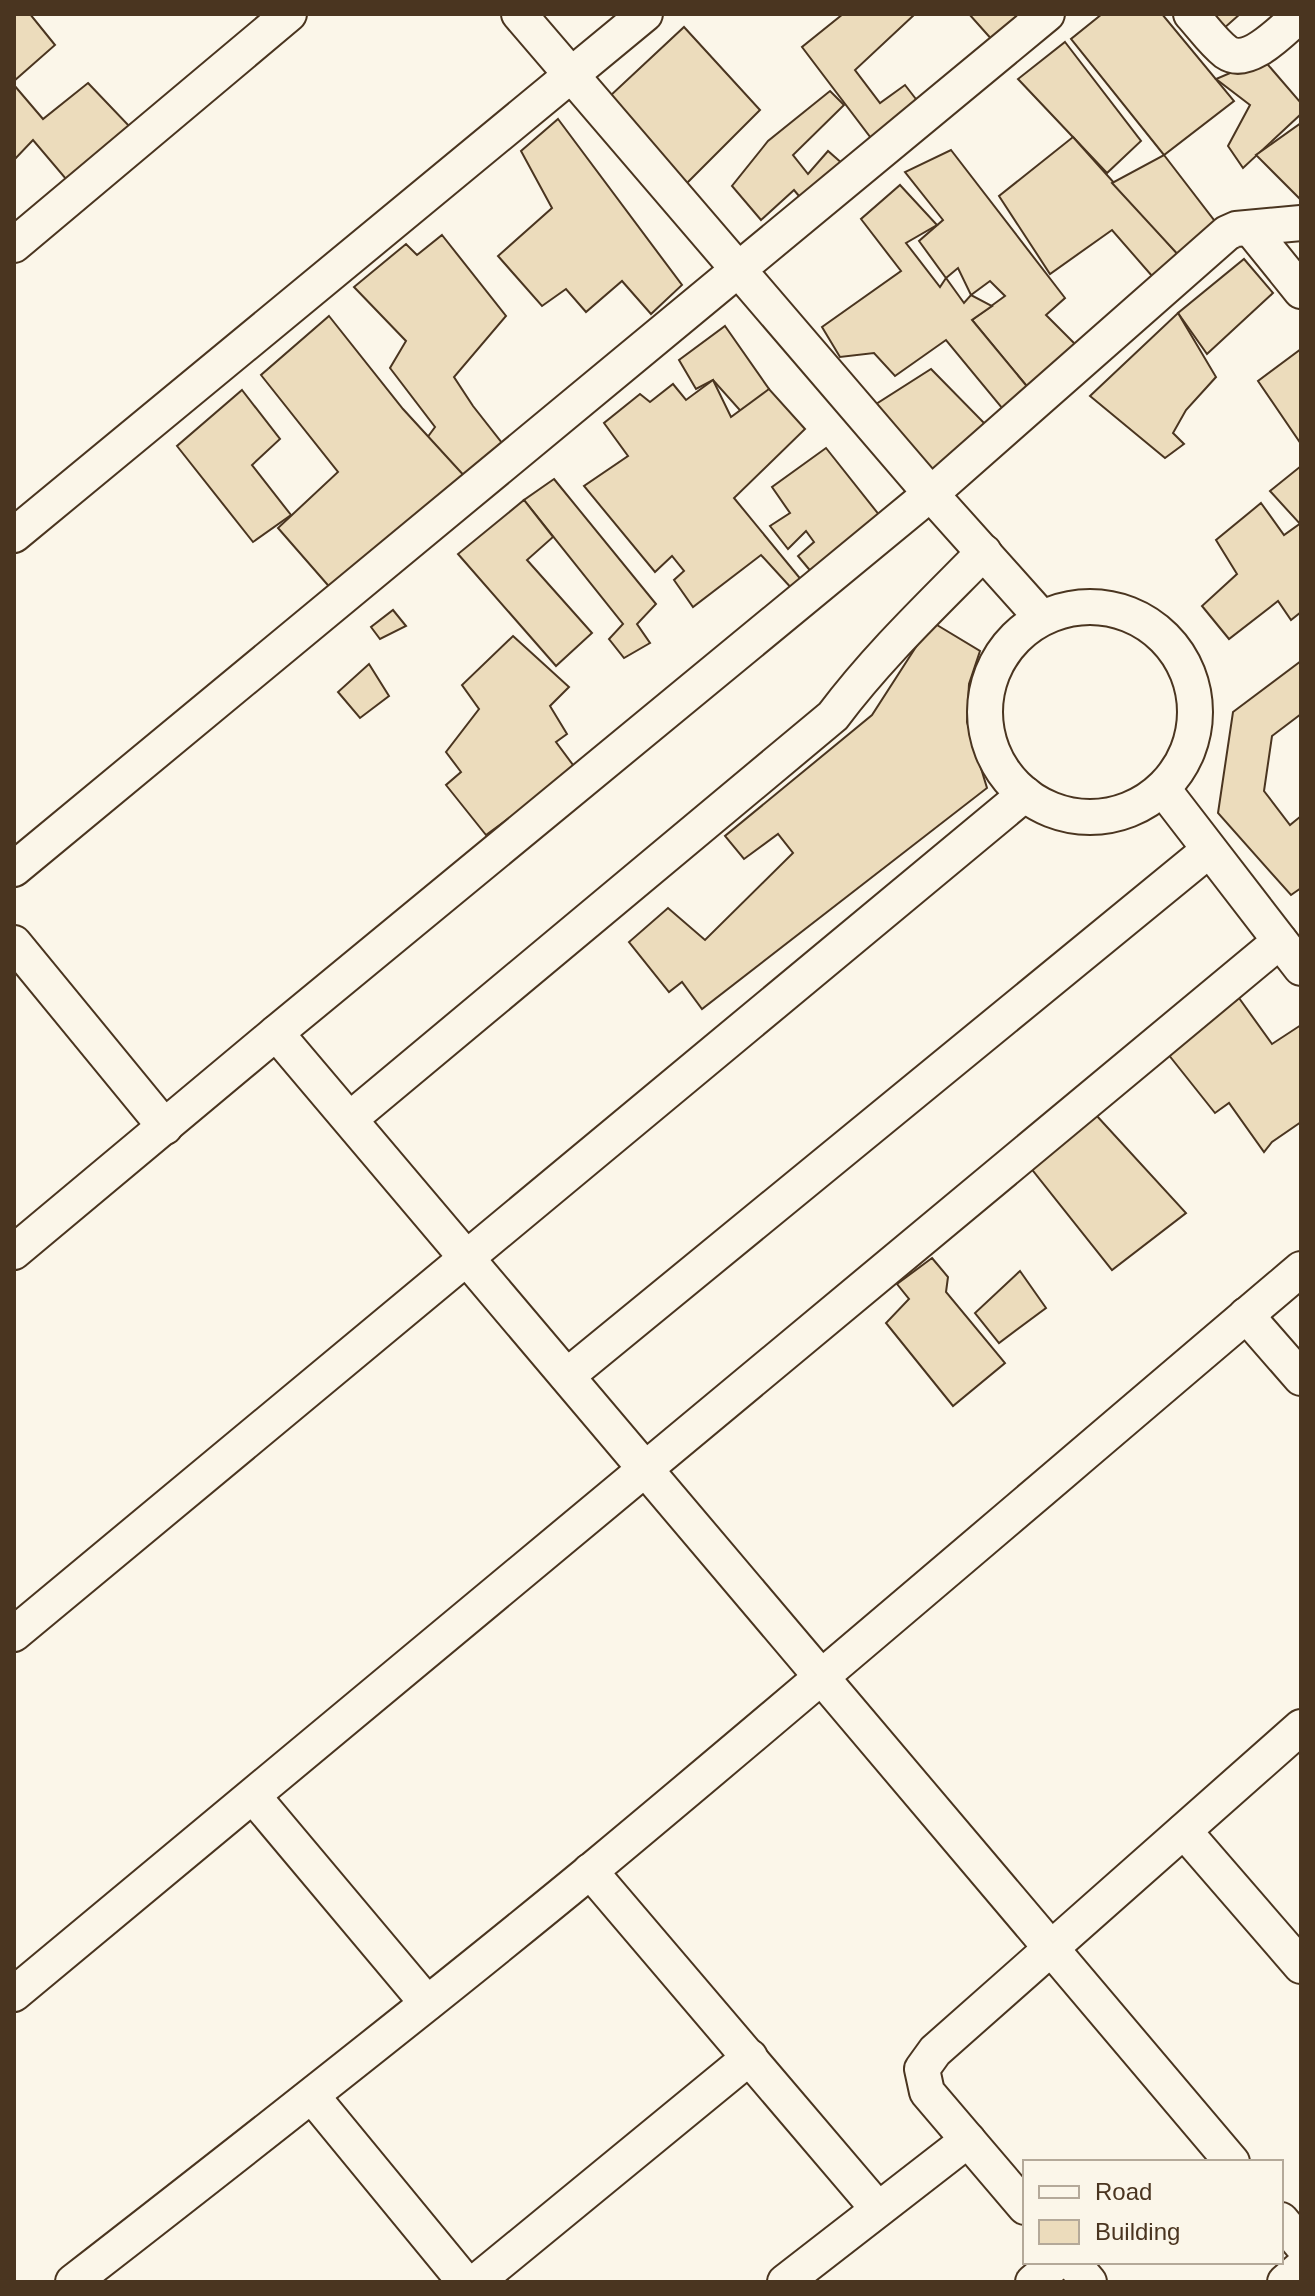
<svg xmlns="http://www.w3.org/2000/svg" width="1315" height="2296" font-family="Helvetica,sans-serif">
  <rect width="100%" height="100%" fill="#fbf6e9"/>
  <!-- building -->
  <g fill="#ecdcbc" stroke="#4a3520" stroke-width="2">
    <path d="M14,14H30L55,45L14,81Z"/>
    <path d="M843,14H915L855,70L880,103L905,85L919,103L874,142L802,47Z"/>
    <path d="M969,14H1024L994,42Z"/>
    <path d="M1102,14H1162L1234,101L1164,155L1071,39Z"/>
    <path d="M1203,14H1240L1222,30Z"/>
    <path d="M684,27L760,110L686,184L610,96Z"/>
    <path d="M1065,42L1141,141L1107,173L1018,79Z"/>
    <path d="M1263,59L1301,103V114L1243,168L1228,146L1250,105L1216,79Z"/>
    <path d="M88,83L131,128L77,192L33,140L14,160V85L43,119Z"/>
    <path d="M830,91L844,105L793,155L808,174L828,151L844,165L804,202L794,190L761,220L732,186L768,141Z"/>
    <path d="M558,119L682,285L651,314L622,281L586,312L566,289L542,306L498,256L552,208L521,151Z"/>
    <path d="M1301,123V200L1256,155Z"/>
    <path d="M1073,137L1183,260L1152,276L1112,230L1050,274L999,196Z"/>
    <path d="M951,150L1065,298L1046,315L1076,345L1030,390L972,320L1005,296L990,281L971,295L958,268L946,278L919,241L943,220L905,172Z"/>
    <path d="M1164,155L1217,224L1183,260L1112,183Z"/>
    <path d="M900,185L937,225L906,243L940,287L946,278L964,303L971,295L992,306L972,320L1030,390L1002,408L946,340L895,376L874,353L840,357L822,327L901,271L861,219Z"/>
    <path d="M442,235L506,316L454,377L473,406L513,457L468,480L424,442L435,427L390,368L406,341L354,287L406,244L417,255Z"/>
    <path d="M1244,259L1273,293L1207,354L1178,313Z"/>
    <path d="M1178,313L1216,377L1186,410L1173,433L1184,444L1165,458L1090,396Z"/>
    <path d="M329,316L403,409L468,480L340,599L278,528L338,472L261,375Z"/>
    <path d="M725,326L769,389L746,417L713,380L696,389L679,360Z"/>
    <path d="M1301,349V444L1258,381Z"/>
    <path d="M931,369L989,428L941,485L873,406Z"/>
    <path d="M713,380L731,417L769,389L805,429L734,498L803,582L794,591L761,555L693,607L674,580L684,571L672,556L655,572L584,486L628,456L604,423L640,394L650,402L673,384L686,400Z"/>
    <path d="M242,390L280,439L252,465L291,515L253,542L177,446Z"/>
    <path d="M826,448L880,516L813,574L798,556L814,542L806,531L788,549L770,526L790,513L772,487Z"/>
    <path d="M1301,466V525L1270,491Z"/>
    <path d="M554,479L656,604L637,624L650,643L624,658L609,639L623,624L524,500Z"/>
    <path d="M524,500L553,537L527,560L592,633L556,666L458,554Z"/>
    <path d="M1261,503L1284,535L1301,523V612L1291,620L1278,601L1229,639L1202,606L1237,574L1216,540Z"/>
    <path d="M393,610L406,626L380,639L371,627Z"/>
    <path d="M932,622L980,651L969,684L967,722L987,788L702,1009L682,982L669,992L629,942L668,908L705,940L793,853L778,834L744,859L725,836L872,715Z"/>
    <path d="M513,636L569,687L550,706L567,734L556,742L576,769L486,835L446,785L461,772L446,752L479,709L462,685Z"/>
    <path d="M1301,661V714L1272,736L1264,791L1290,825L1301,816V888L1291,895L1218,813L1233,712Z"/>
    <path d="M369,664L389,696L360,718L338,692Z"/>
    <path d="M1239,998L1272,1044L1301,1025V1122L1272,1142L1264,1152L1229,1103L1215,1113L1168,1054Z"/>
    <path d="M1085,1103L1186,1213L1112,1270L1030,1167Z"/>
    <path d="M932,1258L948,1277L946,1292L1005,1363L953,1406L886,1323L909,1299L897,1284Z"/>
    <path d="M1020,1271L1046,1308L999,1343L975,1313Z"/>
  </g>
  <g fill="none" stroke-linecap="round" stroke-linejoin="round">
    <!-- street casing -->
    <g stroke="#4a3520" stroke-width="38">
      <g id="street">
        <path d="M519,14L930,493L1041,617"/>
        <path d="M1191,14C1202,26 1213,42 1226,52C1249,68 1284,28 1301,14"/>
        <path d="M1251,229L1301,291"/>
        <path d="M14,245L289,14"/>
        <path d="M14,535L645,14"/>
        <circle cx="1090" cy="712" r="105"/>
        <path d="M1163,789L1301,968"/>
        <path d="M14,869L1047,14"/>
        <path d="M14,943L165,1127"/>
        <path d="M276,1033L1232,2162"/>
        <path d="M350,1119L833,716C878,656 932,605 984,552"/>
        <path d="M14,1252L276,1033L941,485L1227,233L1236,229L1301,223"/>
        <path d="M1246,1315L1301,1378"/>
        <path d="M567,1376L1209,850"/>
        <path d="M14,1634L1025,794"/>
        <path d="M253,1796L427,2003"/>
        <path d="M1184,1831L1301,1966"/>
        <path d="M590,1871L878,2209"/>
        <path d="M14,1994L1280,941"/>
        <path d="M312,2096L465,2282"/>
        <path d="M1025,2207L927,2092L922,2069L935,2051L1301,1727"/>
        <path d="M1281,2220L1301,2244"/>
        <path d="M1072,2262L1089,2282"/>
        <path d="M73,2282C248,2146 422,2010 593,1869C831,1671 1065,1469 1301,1269"/>
        <path d="M476,2282L750,2057"/>
        <path d="M785,2282L968,2140"/>
        <path d="M1033,2282L1057,2262"/>
        <path d="M1285,2282L1301,2268"/>
      </g>
    </g>
    <!-- street -->
    <use href="#street" stroke="#fbf6e9" stroke-width="34"/>
  </g>
  <!-- border -->
  <rect width="1315" height="2296" fill="none" stroke="#4a3520" stroke-width="32"/>
  <!-- legend -->
  <rect x="1023" y="2160" width="260" height="104" fill="#fbf6e9" stroke="#b4a999" stroke-width="2"/>
  <rect x="1039" y="2186" width="40" height="12" fill="#fbf6e9" stroke="#b4a999" stroke-width="2"/>
  <text x="1095" y="2200" font-size="24" fill="#4a3520">Road</text>
  <rect x="1039" y="2220" width="40" height="24" fill="#ecdcbc" stroke="#b4a999" stroke-width="2"/>
  <text x="1095" y="2240" font-size="24" fill="#4a3520">Building</text>
</svg>
